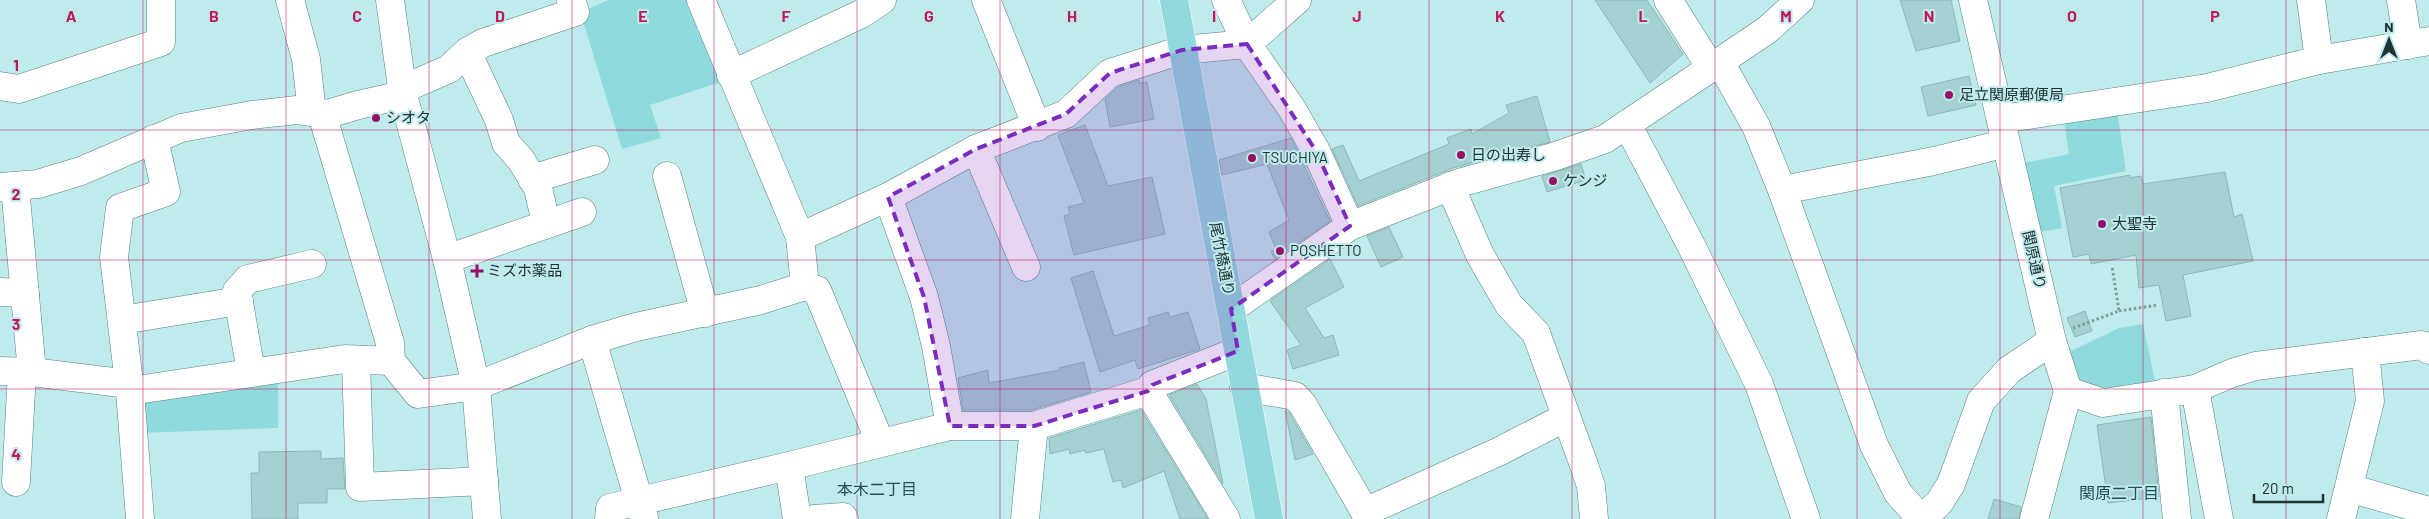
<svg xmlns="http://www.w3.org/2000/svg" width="2429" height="519" font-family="Barlow,'Noto Sans JP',sans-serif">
  <rect width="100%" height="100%" fill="#c0ebed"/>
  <!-- green -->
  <g fill="#8edadd">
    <path d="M608,0H686L721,82L650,105L661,138L622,149L583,21V11Z"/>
    <path d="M2117,110L2126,171L2054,186L2062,228L2039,232L2024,163L2069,154L2064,120Z"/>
    <path d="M2143,324L2156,386L2106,394L2076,381L2069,352L2119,328Z"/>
    <path d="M278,375V428L139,433L138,397Z"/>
  </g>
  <!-- building -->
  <g fill="#a6d1d2" stroke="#8cb7b8">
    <path d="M1595,0H1647L1683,54L1650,83Z"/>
    <path d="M1900,0H1951L1960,41L1916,51Z"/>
    <path d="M1969,76L1976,105L1928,116L1921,87Z"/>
    <path d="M1139,80V83L1147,82L1154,119L1110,127L1105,99L1118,87Z"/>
    <path d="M1537,96L1550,142L1453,168L1358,206L1332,149L1343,145L1359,181L1449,144L1447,138L1471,129L1472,134L1509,113L1506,105Z"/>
    <path d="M1085,125L1108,186L1152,177L1165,234L1074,255L1064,216L1070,214L1068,207L1084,203L1058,135Z"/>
    <path d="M1291,138L1330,221L1275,259L1271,252L1276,249L1269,232L1289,220L1267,164L1222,175L1219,160Z"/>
    <path d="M1581,164L1586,180L1547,192L1542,176Z"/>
    <path d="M2225,172L2234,217L2242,214L2253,261L2183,275L2191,316L2166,321L2159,285L2139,288L2136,255L2091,264L2089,254L2073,257L2060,188L2130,175V178L2141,176L2143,184Z"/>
    <path d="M1389,227L1403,257L1381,267L1367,236Z"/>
    <path d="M1330,259L1344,287L1305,308L1324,338L1333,335L1339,355L1293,369L1287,350L1301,345L1270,301Z"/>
    <path d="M1093,271L1114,336L1150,325L1148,318L1168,312L1170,317L1188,312L1200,349L1138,369L1135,360L1100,372L1071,278Z"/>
    <path d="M2085,311L2092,331L2075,337L2067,318Z"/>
    <path d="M1084,362L1091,392L1032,410H963L958,378L988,370L989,383L1060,370L1059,368Z"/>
    <path d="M1197,384L1206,399L1223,484L1169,395Z"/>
    <path d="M1141,410L1208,519H1180L1164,471L1123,488L1121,480L1113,482L1104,449L1086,453L1085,450L1070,454L1069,449L1050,454L1049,438Z"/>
    <path d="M1285,410L1290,414L1313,454L1295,460Z"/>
    <path d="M2151,417L2159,497L2108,503L2097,425Z"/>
    <path d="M321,451V459L343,458L345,489H327V503H298V519H252L251,473H259V452Z"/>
    <path d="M1994,499L2021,507L2019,519H1988Z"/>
  </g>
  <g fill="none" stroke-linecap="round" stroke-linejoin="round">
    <!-- minor casing -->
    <g stroke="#588082" stroke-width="29">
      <g id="minor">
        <path d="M290,0L306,59L312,112"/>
        <path d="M390,0L403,95L447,259L476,386L487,519"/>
        <path d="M986,0L1037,127"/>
        <path d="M1226,0L1247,44L1292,109L1316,151L1350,226"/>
        <path d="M1668,0L1711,68"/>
        <path d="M1973,0L2052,341L2068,391L2034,519"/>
        <path d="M2311,0L2319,60"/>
        <path d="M2401,0L2408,45"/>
        <path d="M467,52L499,120L506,143L521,160L538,188L546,223"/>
        <path d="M1720,62L1756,126L1782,190L1874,445L1898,493L1921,519"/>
        <path d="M731,75L861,14L882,0"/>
        <path d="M0,86L19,89L161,42V0"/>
        <path d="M403,89L449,69L467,52L483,43L575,12L571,0"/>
        <path d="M322,114L390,343L391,361"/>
        <path d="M2001,119L2207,88L2319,60L2429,41"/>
        <path d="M1627,124L1691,245L1759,384L1806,519"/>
        <path d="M976,149L1026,267"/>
        <path d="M667,176L705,313"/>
        <path d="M532,179L595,160"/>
        <path d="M1450,186L1480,255L1509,305L1536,333L1585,468L1591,486L1594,519"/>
        <path d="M0,187L38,184L81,171L181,128L252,115L297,110L328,114L358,105L403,95"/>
        <path d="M15,187L32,372"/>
        <path d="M1782,190L1934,161L1999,145"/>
        <path d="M888,197L924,297L936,346L950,426"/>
        <path d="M800,237L888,197L976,149L1066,114L1110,73L1182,50L1247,44L1297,0"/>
        <path d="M447,259L582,212"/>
        <path d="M805,286L817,290L880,442"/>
        <path d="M0,292L25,293"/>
        <path d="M1231,309L1350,226L1459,183L1553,157L1605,139L1767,30L1800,0"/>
        <path d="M122,320L239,301"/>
        <path d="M592,340L644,518"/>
        <path d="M356,360L360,487L484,481"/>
        <path d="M0,371L32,372L129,384"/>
        <path d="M251,372L237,291L248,279L312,264"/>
        <path d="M1244,387L1295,396L1303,405L1369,519"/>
        <path d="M2195,389L2219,519"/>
        <path d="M130,391L345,359L391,361L418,394L476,386L592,340L636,327L761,300L805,286L800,237L701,0"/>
        <path d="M1148,391L1226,519"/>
        <path d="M2068,391L2103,403L2195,389L2232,373L2256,366L2422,345L2429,350"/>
        <path d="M2164,393L2177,519"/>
        <path d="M789,466L797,519"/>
        <path d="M16,482L22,372"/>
        <path d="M2349,488L2429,511"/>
        <path d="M1365,512L1500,451L1566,417"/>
        <path d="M140,519L130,391L114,257L120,208L166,192L154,139"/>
        <path d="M609,519L610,508L789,466L950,426H1034L1148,391L1152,385L1238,351"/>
        <path d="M814,519L843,517L844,519"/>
        <path d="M1025,519L1034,426"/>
        <path d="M1921,519L1939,503L1951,484L1981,401L2009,370L2052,341"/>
        <path d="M2341,519L2370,401L2365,352"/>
      </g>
    </g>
    <!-- major casing -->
    <g stroke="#fff" stroke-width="29">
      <path id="major" d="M1174,0L1269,519"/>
    </g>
    <!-- path -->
    <g stroke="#7d9d9e" stroke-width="3" stroke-dasharray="2.5 2.5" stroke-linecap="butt">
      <path d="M2119,311L2158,305"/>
      <path d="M2073,328L2119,311L2112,266"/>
    </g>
    <!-- minor -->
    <use href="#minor" stroke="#fff" stroke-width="28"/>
    <!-- major -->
    <use href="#major" stroke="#91d9dc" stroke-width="28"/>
  </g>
  <!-- marked area -->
  <path fill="#7b2cbf" fill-opacity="0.2" stroke="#7b2cbf" stroke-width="4" stroke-dasharray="10 6" stroke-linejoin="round" d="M1247,44L1316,151L1350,226L1231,309L1238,351L1152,385L1148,391L1034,426H950L924,297L888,197L976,149L1066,114L1110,73L1182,50Z"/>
  <!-- grid -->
  <path fill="none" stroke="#c2185b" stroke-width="1" stroke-opacity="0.55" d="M143,0V519M286,0V519M429,0V519M572,0V519M714,0V519M857,0V519M1000,0V519M1143,0V519M1286,0V519M1429,0V519M1572,0V519M1715,0V519M1857,0V519M2000,0V519M2143,0V519M2286,0V519M0,130H2429M0,260H2429M0,389H2429"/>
  <!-- markers -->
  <g fill="#971066" stroke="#c0ebed" stroke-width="2">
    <circle cx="1949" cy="95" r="5"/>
    <circle cx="376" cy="118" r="5"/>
    <circle cx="1461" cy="155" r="5"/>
    <circle cx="1252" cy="158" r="5"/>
    <circle cx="1553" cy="181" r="5"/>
    <circle cx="2102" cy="224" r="5"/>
    <circle cx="1280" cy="251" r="5"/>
    <path d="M474.5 263.5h5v5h5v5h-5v5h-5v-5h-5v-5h5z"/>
  </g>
  <g text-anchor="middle" stroke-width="4" stroke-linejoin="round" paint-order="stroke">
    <!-- poi labels -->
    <g font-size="15" fill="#213233" stroke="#c0ebed" text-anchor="start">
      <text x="1959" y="100">足立関原郵便局</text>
      <text x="386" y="123">シオタ</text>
      <text x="1471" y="160">日の出寿し</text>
      <text x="1262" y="163">TSUCHIYA</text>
      <text x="1563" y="186">ケンジ</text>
      <text x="2112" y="229">大聖寺</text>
      <text x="1290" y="256">POSHETTO</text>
      <text x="487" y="276">ミズホ薬品</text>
    </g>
    <!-- street labels -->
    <g font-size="15" fill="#213233" stroke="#c0ebed">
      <text transform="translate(1222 259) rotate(79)" y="5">尾竹橋通り</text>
      <text transform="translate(2034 260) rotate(77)" y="5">関原通り</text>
    </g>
    <!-- neighbourhood labels -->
    <g font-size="16" fill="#274f51" stroke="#c0ebed">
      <text x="877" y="495">本木二丁目</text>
      <text x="2119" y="499">関原二丁目</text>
    </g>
  </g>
  <g font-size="16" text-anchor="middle" font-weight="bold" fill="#c2185b" stroke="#c0ebed" stroke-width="4" stroke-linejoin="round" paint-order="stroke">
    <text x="71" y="22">A</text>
    <text x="214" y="22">B</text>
    <text x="357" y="22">C</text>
    <text x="500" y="22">D</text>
    <text x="643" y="22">E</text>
    <text x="786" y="22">F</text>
    <text x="929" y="22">G</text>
    <text x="1072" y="22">H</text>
    <text x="1214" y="22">I</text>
    <text x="1357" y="22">J</text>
    <text x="1500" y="22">K</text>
    <text x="1643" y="22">L</text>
    <text x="1786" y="22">M</text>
    <text x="1929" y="22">N</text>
    <text x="2072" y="22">O</text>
    <text x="2215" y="22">P</text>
    <text x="16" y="71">1</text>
    <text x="16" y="200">2</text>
    <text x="16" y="330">3</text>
    <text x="16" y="460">4</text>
  </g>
  <!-- north arrow -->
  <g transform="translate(2389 40)" stroke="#c0ebed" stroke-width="4" paint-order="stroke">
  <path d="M0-4L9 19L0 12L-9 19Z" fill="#213233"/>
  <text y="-8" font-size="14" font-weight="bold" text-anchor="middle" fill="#213233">N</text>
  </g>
  <!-- scale -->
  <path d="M2254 494v8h69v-8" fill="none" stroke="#213233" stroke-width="2.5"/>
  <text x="2262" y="494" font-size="15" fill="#213233" stroke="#c0ebed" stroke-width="4" paint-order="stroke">20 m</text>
</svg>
